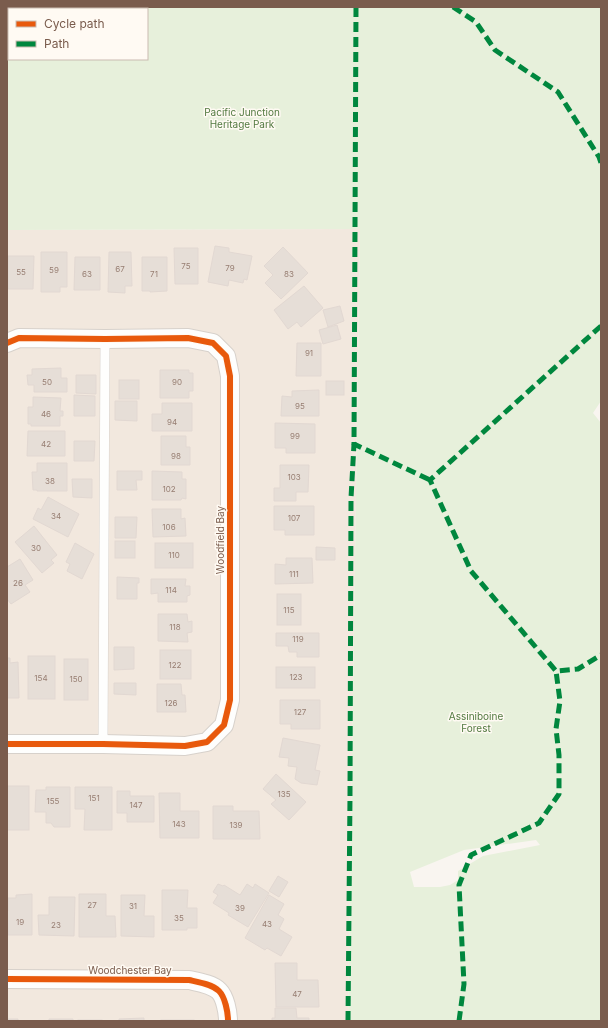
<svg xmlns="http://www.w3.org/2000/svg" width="608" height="1028" font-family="Inter,sans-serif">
  <rect width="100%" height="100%" fill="#f9f5f0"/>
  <!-- residential -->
  <path fill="#f2e8de" d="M360,229L348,1021H7V230Z"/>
  <!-- green -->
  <path fill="#e7f0db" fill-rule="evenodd" d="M7,7H601V401L593,413L601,423V1021H348L360,229L7,230ZM9,9H147V59H9ZM536,840L540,845L483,856L458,871V880L450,885L440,887H414L410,872L464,850Z"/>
  <!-- building -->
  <g fill="#e6ded7" stroke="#e2d8d2">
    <path d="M215,246L229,248V252L252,256L247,280L244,279L243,283L229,280L228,286L208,282Z"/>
    <path d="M283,247L308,273L281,299L265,283L273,275L264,266Z"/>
    <path d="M174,248H198V284H175Z"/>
    <path d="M41,252H67V287H60V292H41Z"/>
    <path d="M109,252H131L132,286H125V293L108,292Z"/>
    <path d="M8,256H34L33,289H8Z"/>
    <path d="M75,257H100V290H74Z"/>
    <path d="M142,257H167V291L150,292V291H142Z"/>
    <path d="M304,286L323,308L301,327L297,322L288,329L274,310Z"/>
    <path d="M340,306L344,321L328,327L323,310Z"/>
    <path d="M337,325L341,339L323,344L319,330Z"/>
    <path d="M297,343H321V376H296Z"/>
    <path d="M61,368V378H67V392H34V385H28L27,375H32V369Z"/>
    <path d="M160,370H189V373H193V391H189V398H160Z"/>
    <path d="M76,375H96V394L76,393Z"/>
    <rect x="119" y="380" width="20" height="19"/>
    <rect x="326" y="381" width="18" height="14"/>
    <path d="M319,390V416H281L282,396L292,397V391Z"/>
    <path d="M74,395L95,396V416H74Z"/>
    <path d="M33,397L61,398L60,411H63V416H60V426H31V424H28V407H33Z"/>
    <path d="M115,401H137V421L115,420Z"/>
    <path d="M162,403H192V431H152V414H162Z"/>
    <path d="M275,423L315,424V453H286V448H275Z"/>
    <path d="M28,431H65V456H27Z"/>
    <path d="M161,436H186V447H190V465H161Z"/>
    <path d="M74,441H95L94,461H74Z"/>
    <path d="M37,463H67V491H37V490H33L32,472H37Z"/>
    <path d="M280,465H309L308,492H296V501H274V488H280Z"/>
    <path d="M117,471H142V480H136L137,490H117Z"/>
    <path d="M152,471L182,472V479H186V499L182,498L181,500H152Z"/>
    <path d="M72,479H92V498L73,497Z"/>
    <path d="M48,497L79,514L68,537L33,519L38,508L41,510Z"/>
    <path d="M274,506H314V535H285V530H274Z"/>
    <path d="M152,509H181V519L185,518L186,536L153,537Z"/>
    <path d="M115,517H137L136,538H115Z"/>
    <path d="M34,526L57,555L51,560L54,563L42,573L15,542Z"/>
    <rect x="115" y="541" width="20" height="17"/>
    <path d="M75,543L94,554L82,579L67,571L70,564L66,562Z"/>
    <rect x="155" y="543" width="38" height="25"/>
    <path d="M316,547L335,548V560H316Z"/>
    <path d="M286,558H312L313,583L275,584V564L286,565Z"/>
    <path d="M20,559L33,580L25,585L30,592L11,604L7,599V567Z"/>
    <path d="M117,577L139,578V583H137V599H117Z"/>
    <path d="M151,579H186L185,586H190V595L187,596V602H158V593L151,594Z"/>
    <rect x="277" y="594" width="24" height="31"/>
    <path d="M158,614H187L188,622L192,621V632L187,633L188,642L158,641Z"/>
    <path d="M276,633H319V657H297V652H289L288,646H276Z"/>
    <path d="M114,647H134V669L114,670Z"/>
    <rect x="160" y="650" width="31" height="29"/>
    <rect x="28" y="656" width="27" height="43"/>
    <path d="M7,658H10V663L18,662L19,698H7Z"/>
    <rect x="64" y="659" width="24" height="41"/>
    <rect x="276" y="667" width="39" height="21"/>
    <path d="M114,683H136V695L114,694Z"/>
    <path d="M157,684H181L182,695H185L186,712H157Z"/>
    <path d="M280,700H320V729H291V724H280Z"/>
    <path d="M283,738L320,745L315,770L320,771L317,785L301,783L295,779L297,767L288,766L289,758L279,757Z"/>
    <path d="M276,774L306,802L289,820L271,804L276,800L263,789Z"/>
    <rect x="7" y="786" width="22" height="44"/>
    <path d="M46,787H70V827H54L51,823H46V812H35L36,790H46Z"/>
    <path d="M75,787H112V830H84L85,809H75Z"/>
    <path d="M117,791H130V796H154V822H127V813H117Z"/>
    <path d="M159,793H180V811H199V838H160Z"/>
    <path d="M213,806H233V811H259L260,839H213Z"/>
    <path d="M278,876L288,882L279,897L269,891Z"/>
    <path d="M218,884L223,886L224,885L240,895L247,884L253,888L255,884L269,893L248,927L228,915L229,913L213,903L218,895L213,892Z"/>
    <path d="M162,890H188L187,908H197V928H187V930H162Z"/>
    <path d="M32,894V935H8L7,911H8V898H16V895Z"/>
    <path d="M79,894H106V916H115L116,937H79Z"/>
    <path d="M121,895H145L144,916H154V937L121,936Z"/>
    <path d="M269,895L284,904L278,915L284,919L279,929L292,937L281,956L267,948L265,950L245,938Z"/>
    <path d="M49,897H75L74,936L39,935L38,915H49Z"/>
    <path d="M275,963H297V980H318L319,1007H276Z"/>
    <path d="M275,1008H296L297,1018H309V1021H272V1018H275Z"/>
    <path d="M144,1018V1021H154H119V1019Z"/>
    <path d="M7,1019H18V1021H30H7Z"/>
    <path d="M49,1019H73V1021H37H49Z"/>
    <rect x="78" y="1020" width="24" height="1"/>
    <rect x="161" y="1020" width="33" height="1"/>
  </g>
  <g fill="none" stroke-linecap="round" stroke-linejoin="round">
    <!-- lane casing -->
    <g stroke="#d7d1cb" stroke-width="10">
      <path id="lane" d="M103,744L105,339"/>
    </g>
    <!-- street casing -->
    <g stroke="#d7d1cb" stroke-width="20">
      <g id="street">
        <path d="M7,343L19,338L105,339L188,338L213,343L226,356L230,376V700L224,725L207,742L185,746L103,744H7"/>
        <path d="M7,979L189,980C198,982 212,984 219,991C225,997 228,1012 228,1021"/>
      </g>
    </g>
    <!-- lane -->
    <use href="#lane" stroke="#fefefd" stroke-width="9"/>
    <!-- street -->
    <use href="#street" stroke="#fefefd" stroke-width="18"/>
    <!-- quiet -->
    <g stroke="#00873e" stroke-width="5" stroke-dasharray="10 5" stroke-linecap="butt">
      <path d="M356,7L354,444L430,480"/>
      <path d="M453,7L476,22L495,50L558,92L599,157L601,163"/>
      <path d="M601,326L430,480L471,571L556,671L578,669L601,655"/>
      <path d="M348,1021L350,796L351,498L354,444"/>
      <path d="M459,1021L464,984L459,885L471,855L539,823L559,794V755L556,729L560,701L556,671"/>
    </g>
    <!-- cycleway casing -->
    <g stroke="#fffaf3" stroke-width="8">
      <g id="cycleway">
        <path d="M7,343L19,338L105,339L188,338L213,343L226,356L230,376V700L224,725L207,742L185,746L103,744H7"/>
        <path d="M7,979L189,980C198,982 212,984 219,991C225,997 228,1012 228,1021"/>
      </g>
    </g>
    <!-- cycleway -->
    <use href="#cycleway" stroke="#e8590c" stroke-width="6"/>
  </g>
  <g text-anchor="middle" stroke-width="3" stroke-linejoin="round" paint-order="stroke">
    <!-- number labels -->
    <g font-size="8" fill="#977e72">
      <text x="186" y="269">75</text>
      <text x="230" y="271">79</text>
      <text x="120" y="272">67</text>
      <text x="54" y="273">59</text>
      <text x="21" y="275">55</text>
      <text x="87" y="277">63</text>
      <text x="154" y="277">71</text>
      <text x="289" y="277">83</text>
      <text x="309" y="356">91</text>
      <text x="47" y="385">50</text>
      <text x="177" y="385">90</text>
      <text x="300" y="409">95</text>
      <text x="46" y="417">46</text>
      <text x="172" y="425">94</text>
      <text x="295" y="439">99</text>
      <text x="46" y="447">42</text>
      <text x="176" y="459">98</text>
      <text x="294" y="480">103</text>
      <text x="50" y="484">38</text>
      <text x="169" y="492">102</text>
      <text x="56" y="519">34</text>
      <text x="294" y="521">107</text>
      <text x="169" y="530">106</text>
      <text x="36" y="551">30</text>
      <text x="174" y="558">110</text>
      <text x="294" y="577">111</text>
      <text x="18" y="586">26</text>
      <text x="171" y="593">114</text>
      <text x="289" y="613">115</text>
      <text x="175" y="630">118</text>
      <text x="298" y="642">119</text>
      <text x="175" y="668">122</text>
      <text x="296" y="680">123</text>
      <text x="41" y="681">154</text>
      <text x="76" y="682">150</text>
      <text x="171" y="706">126</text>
      <text x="300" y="715">127</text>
      <text x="284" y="797">135</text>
      <text x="94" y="801">151</text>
      <text x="53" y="804">155</text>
      <text x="136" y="808">147</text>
      <text x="179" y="827">143</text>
      <text x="236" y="828">139</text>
      <text x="92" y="908">27</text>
      <text x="133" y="909">31</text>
      <text x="240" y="911">39</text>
      <text x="179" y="921">35</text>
      <text x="20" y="925">19</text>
      <text x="267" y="927">43</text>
      <text x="56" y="928">23</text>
      <text x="297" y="997">47</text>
    </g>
    <!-- park labels -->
    <g font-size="10" fill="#537a41" stroke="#fffaf3">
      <text x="242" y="116">Pacific Junction<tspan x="242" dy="12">Heritage Park</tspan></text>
      <text x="476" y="720">Assiniboine<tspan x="476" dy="12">Forest</tspan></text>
    </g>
    <!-- street labels -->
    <g font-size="10" fill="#7a5c4d" stroke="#fffaf3">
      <text transform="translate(220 540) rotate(-90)" y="4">Woodfield Bay</text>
      <text x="130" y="974">Woodchester Bay</text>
    </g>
  </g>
  <!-- border -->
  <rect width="608" height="1028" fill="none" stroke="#7a5c4d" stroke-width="16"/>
  <!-- legend -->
  <rect x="8" y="8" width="140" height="52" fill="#fffaf3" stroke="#cabbb1"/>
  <rect x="16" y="21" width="20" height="6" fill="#e8590c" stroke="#cabbb1"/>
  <text x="44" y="28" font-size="12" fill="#7a5c4d">Cycle path</text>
  <rect x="16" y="41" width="20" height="6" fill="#00873e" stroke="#cabbb1"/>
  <text x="44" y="48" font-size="12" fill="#7a5c4d">Path</text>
</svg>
